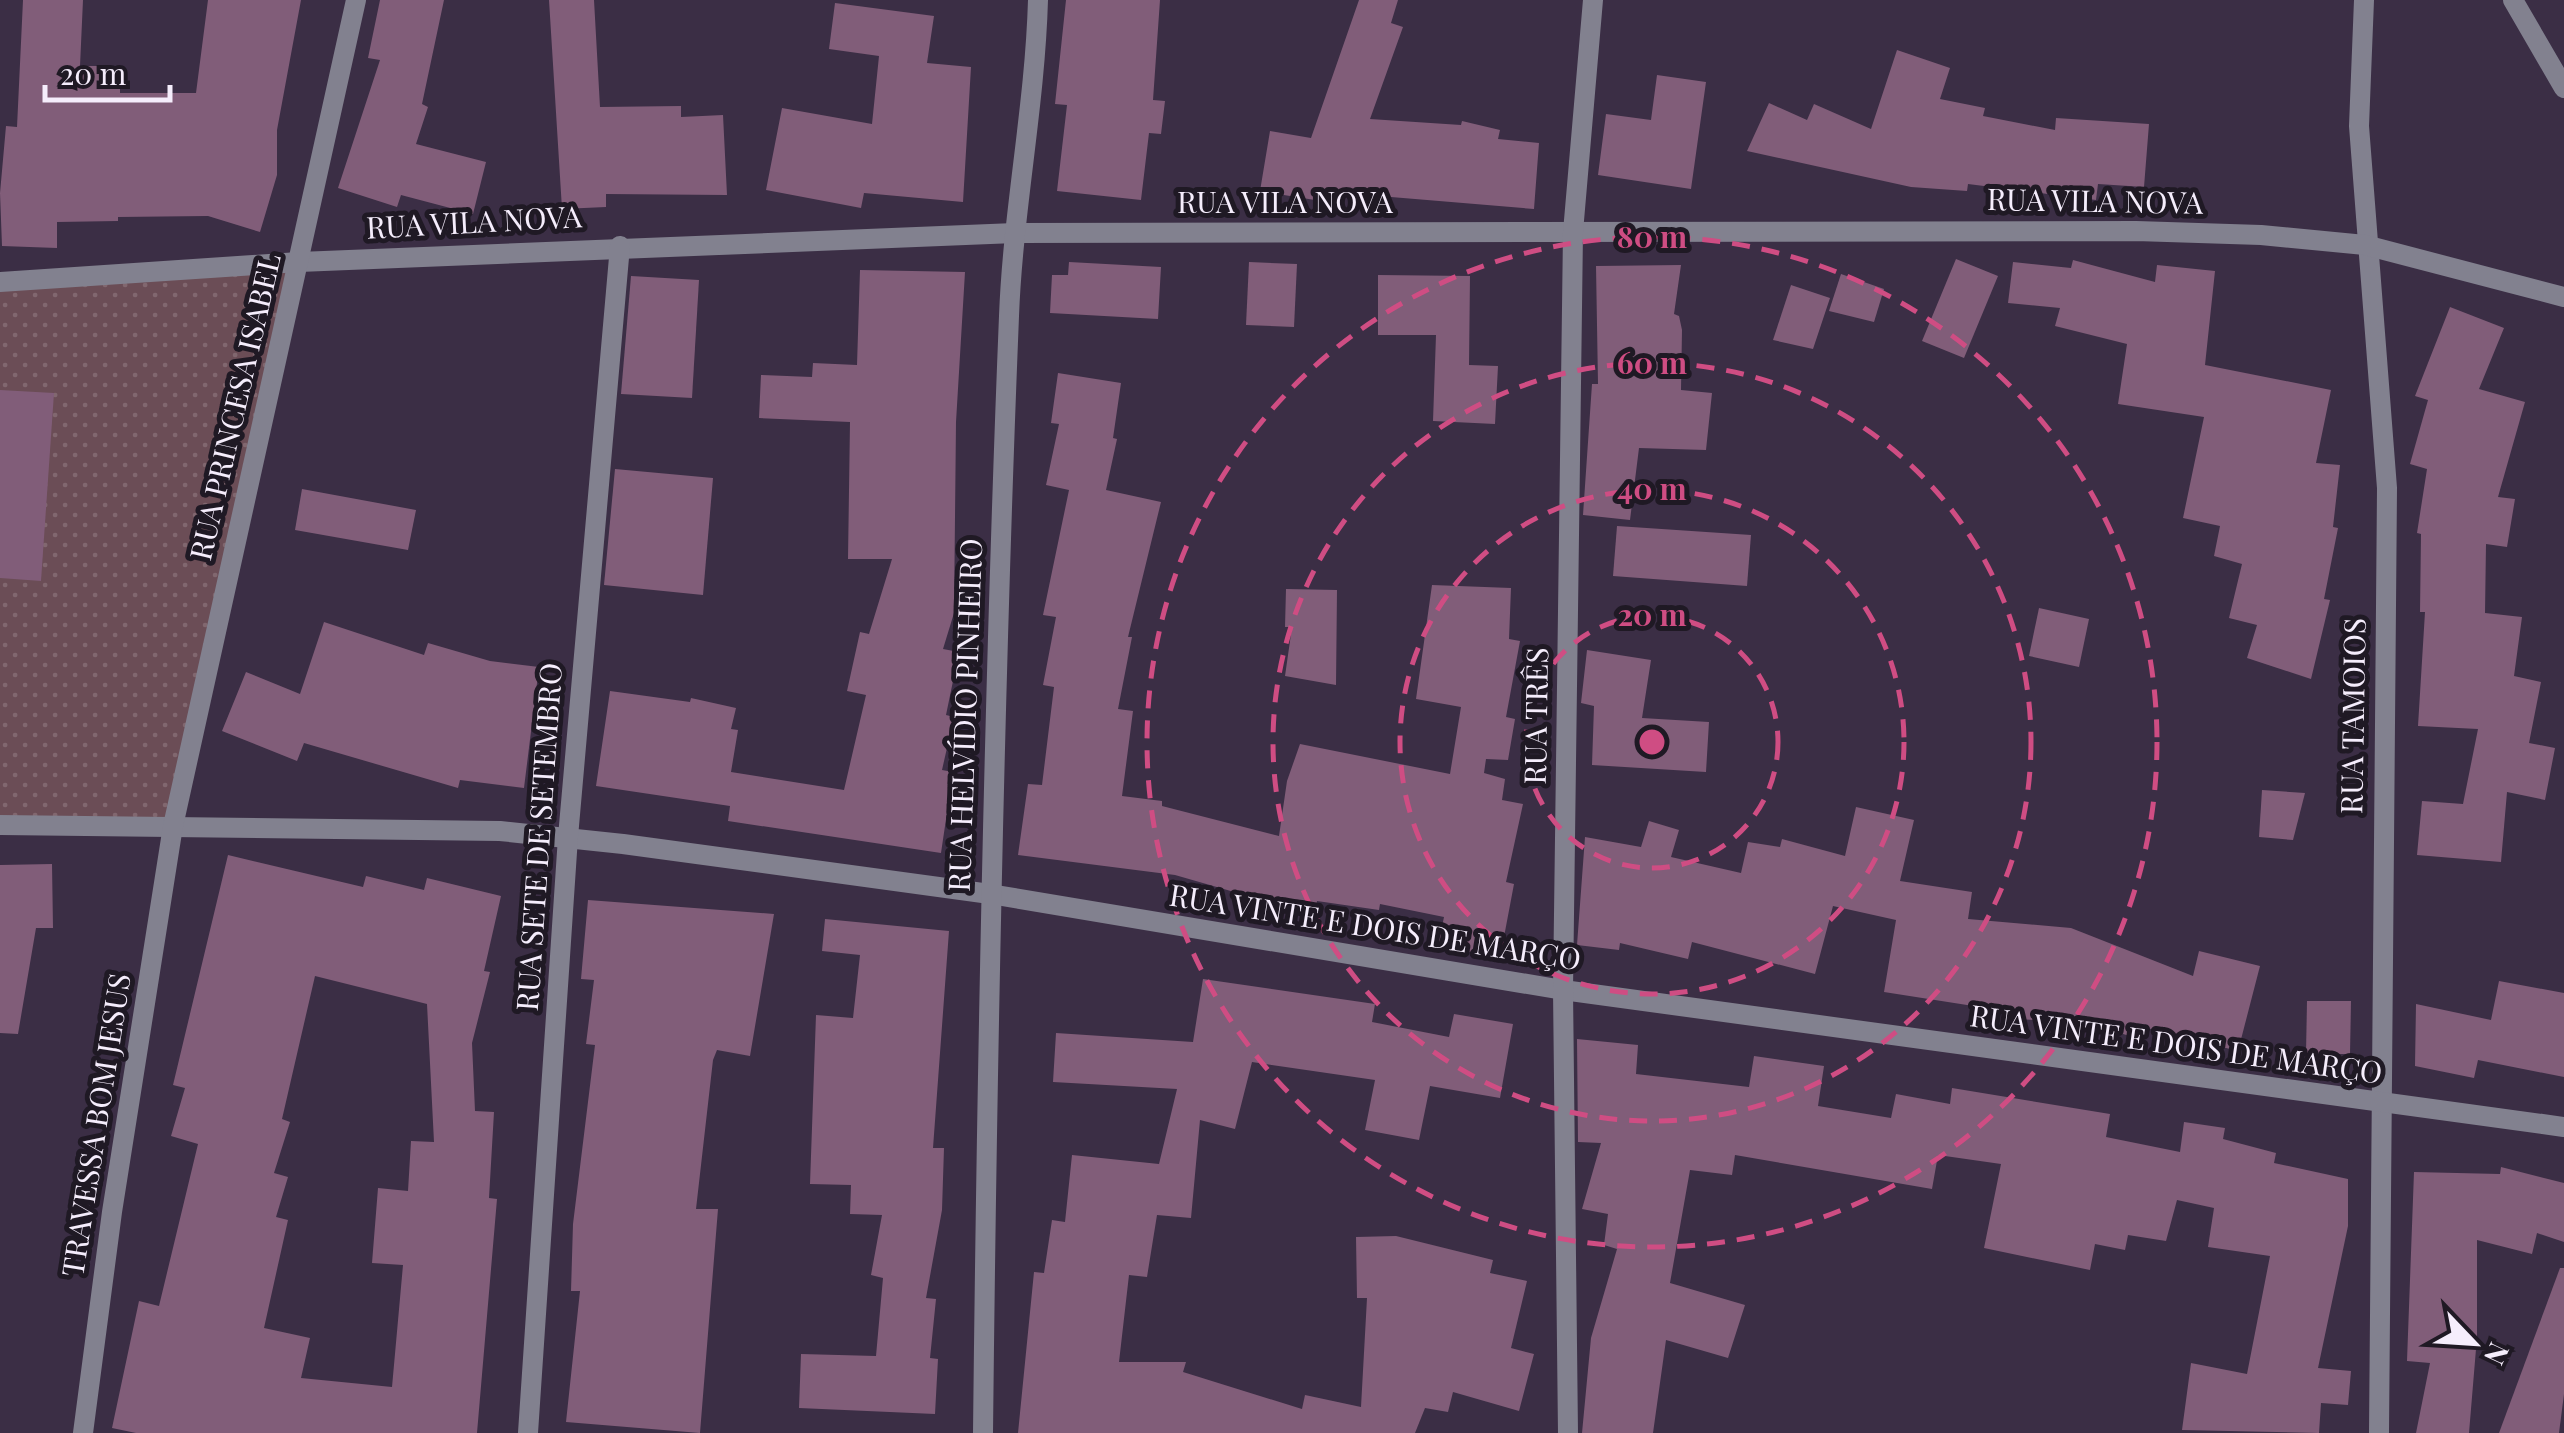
<svg xmlns="http://www.w3.org/2000/svg" width="2564" height="1433" font-family="'Playfair Display',serif">
  <defs>
    <pattern id="green-dots" width="8" height="8" patternUnits="userSpaceOnUse" patternTransform="scale(2.5)"><rect width="8" height="8" fill="#6b4d56"/><path d="M2 2h.1M6 6h.1" fill="none" stroke="#81676f" stroke-width="1.8" stroke-linecap="round"/></pattern>
  </defs>
  <rect width="100%" height="100%" fill="#3b2e45"/>
  <!-- green -->
  <path fill="url(#green-dots)" d="M299,262L173,826H0V279Z"/>
  <!-- building -->
  <g fill="#815d79" fill-rule="evenodd">
    <path d="M23,0H83L80,66H120V93H196L208,0H301L277,130V175L260,232L208,216L118,217V221L57,222V248L2,246L0,193L6,126L17,127Z"/>
    <path d="M380,0H444L422,104L428,107L416,144L486,162L473,214L401,195L397,207L338,188L380,60L368,58Z"/>
    <path d="M549,0H594L600,107L681,106V117L723,115L727,195L606,194V207L562,209Z"/>
    <path d="M1066,0H1160L1153,100L1165,101L1161,134L1149,133L1141,200L1057,191L1067,105L1055,104Z"/>
    <path d="M1359,0H1398L1391,23L1403,27L1370,119L1461,125L1462,121L1500,130L1498,139L1539,143L1534,209L1355,194L1322,195L1321,201L1260,191L1270,131L1311,138Z"/>
    <path d="M835,3L934,16L927,63L971,67L963,202L864,193L861,208L766,190L782,108L872,124L879,56L829,49Z"/>
    <path d="M1897,50L1950,68L1940,99L1985,108L1983,116L2055,130L2056,118L2149,124L2144,187L2098,184L2096,200L1968,184L1967,191L1911,187L1747,151L1769,103L1807,120L1814,104L1871,129Z"/>
    <path d="M1657,75L1706,82L1691,189L1598,175L1606,114L1651,120Z"/>
    <path d="M1956,259L1998,276L1964,358L1922,341Z"/>
    <path d="M2073,260L2155,282L2157,265L2215,271L2205,365L2331,390L2316,463L2340,465L2333,527L2338,528L2324,599L2330,600L2311,679L2247,658L2257,625L2229,618L2242,564L2214,556L2220,526L2183,518L2204,417L2118,404L2127,344L2055,326L2060,308L2008,303L2013,262L2071,268Z"/>
    <path d="M1069,262L1161,267L1158,319L1050,313L1052,275H1068Z"/>
    <path d="M1249,262L1297,264L1294,327L1246,325Z"/>
    <path d="M1681,265L1674,314L1679,316L1682,330L1681,390L1712,393L1706,450L1639,448L1630,520L1583,515L1592,384H1598L1596,266Z"/>
    <path d="M860,270L965,272L956,422L954,613L943,649L959,652L946,715L954,717L942,770L953,772L941,853L728,821L730,806L596,786L610,691L690,702L691,698L736,708L731,729L738,730L731,772L844,790L866,695L847,691L860,632L869,634L892,559H848L850,422L759,418L761,375L812,377L813,363L857,365Z"/>
    <path d="M1841,274L1884,289L1874,322L1829,311Z"/>
    <path d="M1378,275L1470,276L1469,365L1498,366L1495,424L1433,421L1436,335H1378Z"/>
    <path d="M631,276L699,280L692,398L621,394Z"/>
    <path d="M1791,285L1830,298L1813,349L1773,340Z"/>
    <path d="M2450,307L2504,328L2479,389L2525,402L2498,497L2515,499L2507,547L2486,544L2485,613L2522,617L2514,676L2541,682L2529,743L2555,748L2545,800L2507,792L2501,862L2417,855L2422,801L2463,804L2478,729L2418,726L2425,612H2420L2421,534L2417,533L2427,469L2410,464L2428,400L2415,396Z"/>
    <path d="M1058,373L1121,383L1113,438L1117,439L1106,490L1161,502L1128,637H1132L1118,709L1133,711L1122,796L1162,801V806L1279,836L1287,781L1300,744L1450,774L1461,707L1416,699L1432,585L1511,588L1509,639L1520,641L1506,717L1515,719L1508,760L1486,759L1484,773L1505,779L1502,800L1523,804L1506,882L1514,884L1500,958L1438,946L1444,917L1380,904L1379,910L1317,901L1316,909L1269,902L1175,875L1018,855L1028,784L1042,785L1054,687L1043,685L1056,617L1043,615L1069,490L1046,485L1059,424L1051,423Z"/>
    <path d="M0,390L54,393L41,581L0,578Z"/>
    <path d="M615,469L713,478L703,595L604,585Z"/>
    <path d="M302,489L416,510L408,550L295,530Z"/>
    <path d="M1617,526L1751,535L1747,586L1613,576Z"/>
    <path d="M1286,589L1337,590L1336,685L1285,676L1292,627H1285Z"/>
    <path d="M2039,608L2089,619L2079,667L2029,656Z"/>
    <path d="M324,622L424,655L428,643L490,661L539,667L524,788L460,780L458,788L304,743L297,761L222,731L246,672L300,694Z"/>
    <path d="M1587,650L1651,660L1642,718L1709,722L1706,772L1592,765L1594,706L1581,703Z"/>
    <path d="M2262,790L2305,793L2293,840L2259,837Z"/>
    <path d="M1856,807L1914,820L1900,881L1972,892L1968,919L2071,928L2193,976L2199,951L2260,966L2238,1051L2143,1027L2140,1039L2086,1023L2018,1019V1013L1884,992L1896,920L1833,906L1815,974L1692,942L1688,959L1620,943L1619,950L1577,945L1585,837L1641,847L1649,821L1679,830L1671,857L1741,873L1748,842L1780,847L1782,839L1845,856Z"/>
    <path d="M228,855L363,887L366,876L424,890L427,878L501,896L484,971L490,972L472,1043L475,1111L494,1112L489,1198L497,1199L477,1433H136L112,1428L139,1301L159,1306L198,1144L171,1136L185,1088L173,1085ZM315,976L427,1004L434,1142L411,1141L408,1191L378,1188L372,1263L403,1265L392,1387L301,1378L310,1338L264,1328L288,1220L276,1217L288,1177L274,1173L290,1122L282,1119Z"/>
    <path d="M52,864L53,928H36L18,1034L0,1033V865Z"/>
    <path d="M588,900L774,914L750,1056L717,1050L713,1060L696,1209H718L700,1433L566,1422L580,1291H571L573,1224L595,1045L586,1044L594,980L581,979Z"/>
    <path d="M825,919L949,931L933,1148H944L942,1210L926,1298L936,1299L930,1358L938,1359L935,1414L799,1408L801,1354L876,1356L883,1278L871,1275L882,1215L850,1214L851,1185L810,1184L816,1015L853,1018L860,955L822,951Z"/>
    <path d="M1203,979L1375,1004L1372,1022L1449,1037L1454,1014L1513,1024L1500,1098L1430,1086L1419,1140L1365,1130L1375,1080L1252,1062L1235,1129L1200,1120L1191,1218L1157,1215L1147,1277L1129,1275L1119,1362H1186L1183,1372L1302,1409L1305,1395L1361,1407L1367,1298H1357L1356,1237L1396,1236L1493,1260L1490,1273L1527,1281L1511,1348L1534,1354L1519,1411L1453,1392L1448,1412L1425,1408L1415,1433H1018L1034,1272L1044,1273L1052,1220L1065,1222L1072,1155L1159,1164L1177,1089L1053,1082L1056,1033L1193,1042Z"/>
    <path d="M2499,981L2564,993V1077L2478,1060L2474,1078L2415,1066L2416,1004L2491,1020Z"/>
    <path d="M2307,1001H2351L2350,1054H2306Z"/>
    <path d="M1577,1039L1638,1045L1636,1074L1749,1087L1754,1056L1824,1066L1818,1106L1891,1118L1896,1094L1950,1104L1952,1088L2110,1114L2106,1137L2180,1152L2184,1122L2225,1128L2223,1139L2276,1153L2274,1163L2348,1179V1226L2318,1368L2351,1371L2348,1405L2321,1403L2319,1433L2182,1430L2191,1363L2247,1374L2270,1256L2208,1247L2214,1208L2177,1200L2166,1241L2128,1235L2125,1250L2095,1244L2090,1270L1984,1248L2001,1164L1938,1155L1932,1189L1735,1155L1732,1175L1690,1170L1670,1283L1745,1305L1728,1358L1666,1340L1653,1433H1582L1591,1338L1617,1249L1604,1245L1608,1214L1582,1209L1601,1143L1578,1142Z"/>
    <path d="M2501,1167L2564,1183V1242L2537,1233L2532,1254L2477,1240V1337L2469,1433H2416L2430,1363L2407,1361L2414,1172L2500,1174Z"/>
    <path d="M2560,1268H2564V1394L2559,1433H2499Z"/>
  </g>
  <g fill="none" stroke-linecap="round" stroke-linejoin="round">
    <!-- minor -->
    <g stroke="#82818f" stroke-width="20">
      <path d="M2364,0L2359,126L2387,488L2379,1433"/>
      <path d="M2513,0L2564,88"/>
      <path d="M0,282L299,262L1015,233L2136,231L2261,235L2365,245L2564,297"/>
      <path d="M0,825L500,831L623,844L990,894L1563,990L2564,1127"/>
      <path d="M83,1433L112,1212L173,826L356,0"/>
      <path d="M983,1433C987,1060 994,688 1009,316C1013,210 1035,106 1038,0"/>
      <path d="M1568,1433L1563,990L1573,232L1593,0"/>
    </g>
    <!-- tertiary -->
    <path stroke="#82818f" stroke-width="20" d="M528,1433L568,837L620,246"/>
  </g>
  <!-- distance rings -->
  <g fill="none" stroke="#cf4d83" stroke-width="5" stroke-dasharray="18 12">
    <circle cx="1652" cy="742" r="126"/>
    <circle cx="1652" cy="742" r="252"/>
    <circle cx="1652" cy="742" r="379"/>
    <circle cx="1652" cy="742" r="505"/>
  </g>
  <g text-anchor="middle" stroke-width="10" stroke-linejoin="round" paint-order="stroke">
    <!-- street labels -->
    <g font-size="30" fill="#f5edfc" stroke="#1f1924">
      <text transform="translate(2095 202) rotate(1)" y="10">RUA VILA NOVA</text>
      <text x="1285" y="213">RUA VILA NOVA</text>
      <text transform="translate(474 223) rotate(-3)" y="10">RUA VILA NOVA</text>
      <text transform="translate(236 407) rotate(-77)" y="10">RUA PRINCESA ISABEL</text>
      <text transform="translate(966 715) rotate(-88)" y="10">RUA HELVÍDIO PINHEIRO</text>
      <text transform="translate(1537 716) rotate(-89)" y="10">RUA TRÊS</text>
      <text transform="translate(2354 716) rotate(-89)" y="10">RUA TAMOIOS</text>
      <text transform="translate(540 837) rotate(-86)" y="10">RUA SETE DE SETEMBRO</text>
      <text transform="translate(1375 928) rotate(9)" y="10">RUA VINTE E DOIS DE MARÇO</text>
      <text transform="translate(2176 1045) rotate(8)" y="10">RUA VINTE E DOIS DE MARÇO</text>
      <text transform="translate(97 1125) rotate(-81)" y="10">TRAVESSA BOM JESUS</text>
    </g>
  </g>
  <circle cx="1652" cy="742" r="15" fill="#cf4d83" stroke="#1f1924" stroke-width="5"/>
  <g font-size="30" text-anchor="middle" font-weight="bold" fill="#cf4d83" stroke="#1f1924" stroke-width="10" stroke-linejoin="round" paint-order="stroke">
    <text x="1652" y="248">80 m</text>
    <text x="1652" y="374">60 m</text>
    <text x="1652" y="500">40 m</text>
    <text x="1652" y="626">20 m</text>
  </g>
  <!-- north arrow -->
  <g transform="translate(2474 1343) rotate(115)" stroke="#1f1924" stroke-width="8" paint-order="stroke">
  <path d="M0-8L18 38L0 25L-18 38Z" fill="#f5edfc"/>
  <text y="-15" font-size="28" font-weight="bold" text-anchor="middle" fill="#f5edfc">N</text>
  </g>
  <!-- scale -->
  <path d="M45 85v15h125v-15" fill="none" stroke="#f5edfc" stroke-width="5"/>
  <text x="60" y="85" font-size="30" fill="#f5edfc" stroke="#1f1924" stroke-width="8" paint-order="stroke">20 m</text>
</svg>
